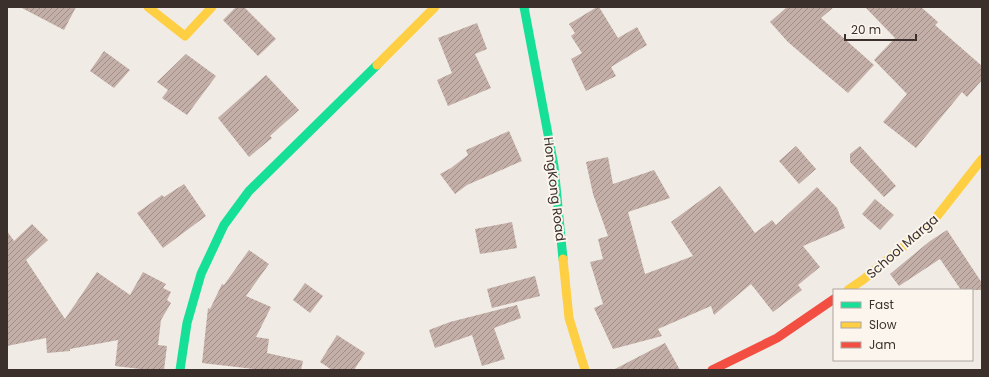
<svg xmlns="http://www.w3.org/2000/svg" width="989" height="377" font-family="Poppins,sans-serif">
  <defs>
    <pattern id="building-hatch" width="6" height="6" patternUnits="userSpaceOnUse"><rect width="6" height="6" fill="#c3afa7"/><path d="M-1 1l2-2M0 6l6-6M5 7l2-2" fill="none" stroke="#a08f88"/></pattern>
  </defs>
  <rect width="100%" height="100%" fill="#f0ebe5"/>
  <!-- building -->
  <g fill="url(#building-hatch)">
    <path d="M20,7H76L64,30Z"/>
    <path d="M236,7H244L276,39L258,56L223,20Z"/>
    <path d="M597,7H599L618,38L637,27L647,45L611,67L616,76L586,91L571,59L582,53L571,36L575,33L569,24Z"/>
    <path d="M787,7H834L821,18L874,65L848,93L803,55L788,42L770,22Z"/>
    <path d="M865,7H921L938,22L935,25L982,66V80L967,97L962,92L916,148L883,122L907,94L874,60L895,38Z"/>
    <path d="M477,23L487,49L475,54L491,88L448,106L437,80L452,73L438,38Z"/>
    <path d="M104,51L130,70L114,88L90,71Z"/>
    <path d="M186,54L216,76L187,115L162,98L168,90L157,82Z"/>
    <path d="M266,75L299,110L270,136L272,138L249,157L218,118Z"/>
    <path d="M509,131L522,161L467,185L455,194L440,174L451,168L468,155L466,150Z"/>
    <path d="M796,146L816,169L799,184L779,161Z"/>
    <path d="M860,146L896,186L884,197L850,162V154Z"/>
    <path d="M608,157L613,184L654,170L670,198L628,212L645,274L693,256L671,222L720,186L755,233L772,220L776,225L817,187L837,208L845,228L803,246L820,267L798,285L802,290L773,312L751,284L714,315L711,306L658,329L662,336L613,349L594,308L603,304L590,262L603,259L598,239L608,236L593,194L586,162Z"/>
    <path d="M184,184L206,216L163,248L137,213L162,195L164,197Z"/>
    <path d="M875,199L894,215L880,230L862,214Z"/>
    <path d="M512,222L517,248L480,254L475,229Z"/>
    <path d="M32,224L48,240L26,260L65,319L97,272L130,295L143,272L166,284L163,288L171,292L167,300L171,303L161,320L158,345L167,346L164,370H149L115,366L118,340L70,349V351L47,353L46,338L7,346V231L14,241Z"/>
    <path d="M947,230L982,283V290H961L940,259L899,286L890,274L930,241Z"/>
    <path d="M249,250L269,264L246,296L271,307L256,337L269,339L267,353L303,361L301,370H262L202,363L208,308L210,309L222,284L224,285Z"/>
    <path d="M535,276L540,296L492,308L487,289Z"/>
    <path d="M305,283L323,296L310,313L293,300Z"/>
    <path d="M517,305L521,318L494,328L505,359L482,366L472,335L435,348L429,330L450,322Z"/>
    <path d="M337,335L365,353L354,370H332L320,362Z"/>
    <path d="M665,343L680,370H613Z"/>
  </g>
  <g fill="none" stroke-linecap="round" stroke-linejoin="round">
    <!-- fast -->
    <g stroke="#16e098" stroke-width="9">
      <path d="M524,7L554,166L563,259"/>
      <path d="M180,370L187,323L201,274L224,225L249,191L377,65"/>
    </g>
    <!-- slow -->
    <g stroke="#ffcf43" stroke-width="9">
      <path d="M148,7L185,36L212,7"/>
      <path d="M377,65L435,7"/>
      <path d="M563,259L569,318L585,370"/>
      <path d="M848,290L864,279L931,224L982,159"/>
    </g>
    <!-- jam -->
    <path stroke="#f24e42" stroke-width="9" d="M712,370L777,338L834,299"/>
  </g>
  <g text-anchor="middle" stroke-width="4" stroke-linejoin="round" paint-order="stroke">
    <!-- street labels -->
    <g font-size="13" fill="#3b302b" stroke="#fbf5ee">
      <text transform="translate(555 189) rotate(83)" y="5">HongKong Road</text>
      <text transform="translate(902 246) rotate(-41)" y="5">School Marga</text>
    </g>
  </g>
  <!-- border -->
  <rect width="989" height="377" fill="none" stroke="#3b302b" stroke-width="16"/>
  <!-- legend -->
  <rect x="833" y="289" width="140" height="72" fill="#fbf5ee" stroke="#aea6a0"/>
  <rect x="841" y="302" width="20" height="6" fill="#16e098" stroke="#aea6a0"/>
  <text x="869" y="309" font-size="12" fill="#3b302b">Fast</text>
  <rect x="841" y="322" width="20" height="6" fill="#ffcf43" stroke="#aea6a0"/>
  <text x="869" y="329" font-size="12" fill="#3b302b">Slow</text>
  <rect x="841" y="342" width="20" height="6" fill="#f24e42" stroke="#aea6a0"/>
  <text x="869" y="349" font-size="12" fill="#3b302b">Jam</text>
  <!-- scale -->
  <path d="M845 34v6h71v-6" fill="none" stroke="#3b302b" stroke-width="2"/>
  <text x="851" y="34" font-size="12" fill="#3b302b" stroke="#fbf5ee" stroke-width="3" paint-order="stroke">20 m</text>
</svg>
